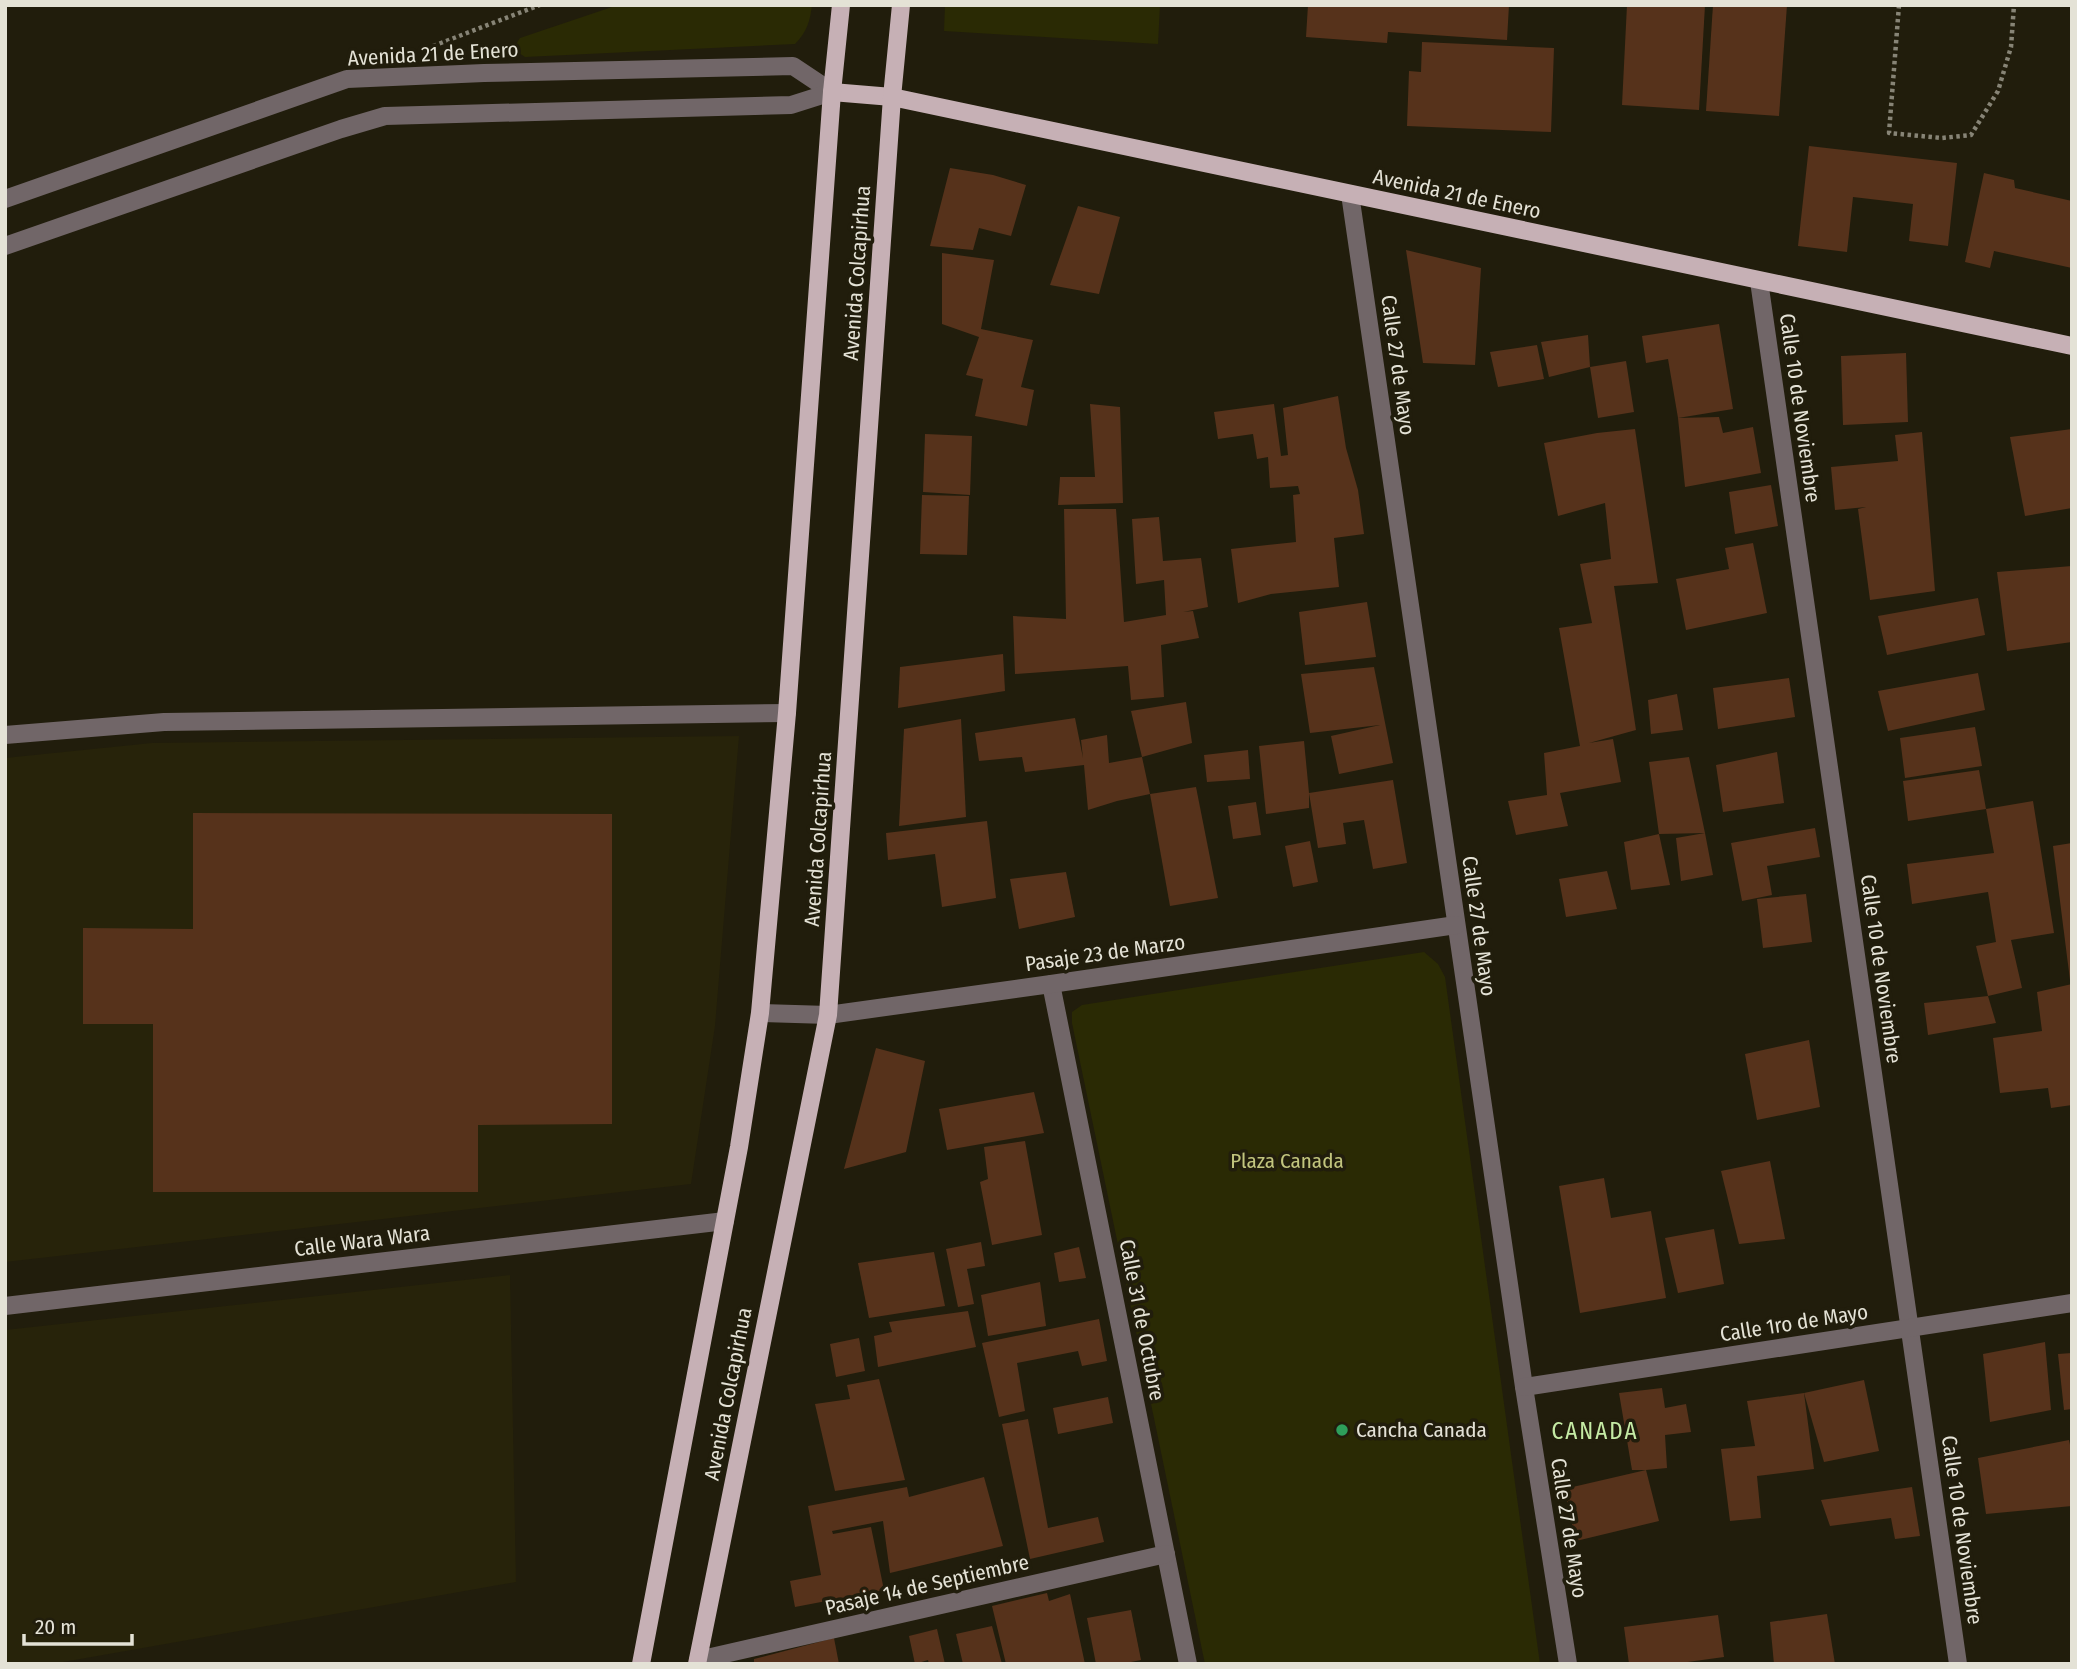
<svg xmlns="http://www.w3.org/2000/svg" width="2077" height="1669" font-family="'Fira Sans Condensed',sans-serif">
  <rect width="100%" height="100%" fill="#211d0c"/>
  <!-- built -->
  <g fill="#27230a">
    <path d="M739,736L715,1026L691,1184L5,1262V758L152,743Z"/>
    <path d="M510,1275L516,1582L52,1664H5V1330Z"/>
  </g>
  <!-- green -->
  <g fill="#2a2a04">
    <path d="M618,5H812C810,21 807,32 795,44L525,57L513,49L520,38Z"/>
    <path d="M945,5H1160L1158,44L944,31Z"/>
    <path d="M1424,952L1438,964L1445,977L1540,1664H1205L1072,1023V1012L1082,1005Z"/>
  </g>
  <!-- building -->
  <g fill="#56321b">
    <path d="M1308,5H1509L1507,40L1388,32L1387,43L1306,37Z"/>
    <path d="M1627,5H1705L1699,110L1622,105Z"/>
    <path d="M1713,5H1787L1779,116L1706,111Z"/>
    <path d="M1422,42L1554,48L1551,132L1407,126L1409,71L1421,72Z"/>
    <path d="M1809,146L1957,163L1948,246L1909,241L1913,204L1853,197L1847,252L1798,246Z"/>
    <path d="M950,168L993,175L1026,185L1011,236L979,228L973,250L930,246Z"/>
    <path d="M1984,173L2014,180L2015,188L2072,201V268L1994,251L1990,268L1965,262Z"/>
    <path d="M1078,206L1120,217L1099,294L1050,285Z"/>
    <path d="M1406,250L1481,268L1475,365L1423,363Z"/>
    <path d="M942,253L994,260L981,329L1033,340L1021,387L1034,390L1027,426L975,416L983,379L966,375L979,337L942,324Z"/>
    <path d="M1719,324L1733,409L1678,418L1719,417L1723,433L1753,427L1761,473L1685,487L1678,418L1668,359L1646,363L1642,336Z"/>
    <path d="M1588,335L1590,367L1549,377L1541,342Z"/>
    <path d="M1537,345L1544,379L1498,387L1490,352Z"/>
    <path d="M1906,353L1908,422L1843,425L1841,356Z"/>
    <path d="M1626,361L1634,412L1598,418L1590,367Z"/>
    <path d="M1338,396L1346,448L1358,490L1364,534L1334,538L1339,587L1271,594L1238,603L1231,549L1296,542L1293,495L1300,494L1298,486L1270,488L1268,457L1257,459L1253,434L1218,439L1214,412L1274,404L1281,456L1288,455L1283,408Z"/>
    <path d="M1090,404L1120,407L1123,503L1058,505L1060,477H1095Z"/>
    <path d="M1635,429L1658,583L1614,586L1636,730L1589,743L1613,739L1621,782L1560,793L1568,826L1516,835L1508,801L1547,795L1544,753L1580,746L1559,628L1592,623L1580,564L1611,559L1605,503L1558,516L1544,443L1597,433Z"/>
    <path d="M2072,429V508L2025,516L2010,437Z"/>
    <path d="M1922,432L1935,591L1870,600L1858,509L1866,507L1835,510L1831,467L1898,461L1895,435Z"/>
    <path d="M925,434L972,436L970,495L923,492Z"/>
    <path d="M1771,485L1778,526L1735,534L1729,492Z"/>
    <path d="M922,495L969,496L967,555L920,554Z"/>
    <path d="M1064,509H1116L1124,622L1166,615L1164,580L1136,584L1132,519L1159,517L1163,561L1201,558L1208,607L1183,612L1193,611L1199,638L1161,645L1164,697L1131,700L1128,666L1015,674L1013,616L1066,619Z"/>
    <path d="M1753,543L1767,613L1686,630L1676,579L1729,569L1725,548Z"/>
    <path d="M2072,566V642L2007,651L1997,572Z"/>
    <path d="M1978,598L1985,635L1887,655L1878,616Z"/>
    <path d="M1367,602L1376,657L1305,665L1299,612Z"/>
    <path d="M1003,654L1005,691L898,708L900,667Z"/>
    <path d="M1374,667L1393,763L1339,774L1331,736L1380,725L1310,733L1301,674Z"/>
    <path d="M1978,673L1985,710L1888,731L1878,691Z"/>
    <path d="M1789,678L1795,717L1718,729L1713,688Z"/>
    <path d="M1677,694L1683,730L1651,734L1648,700Z"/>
    <path d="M1186,702L1192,743L1142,757L1131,711Z"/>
    <path d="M1075,718L1083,758L1081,740L1107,735L1109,763L1142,757L1150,794L1117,801L1088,810L1084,765L1025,772L1022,757L979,761L975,733Z"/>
    <path d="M961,719L966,817L899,826L904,729Z"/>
    <path d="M1975,727L1982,766L1905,778L1900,738Z"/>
    <path d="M1304,741L1309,793V808L1266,814L1259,746Z"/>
    <path d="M1248,750L1250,779L1207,782L1204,755Z"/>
    <path d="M1777,752L1784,803L1723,812L1716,765Z"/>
    <path d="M1689,757L1705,833L1713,875L1681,881L1676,838L1705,833L1659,834L1649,762Z"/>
    <path d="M1979,770L1986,809L2033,801L2054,933L2011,940L2022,988L1988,996L1976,946L1996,942L1988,892L1912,904L1907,864L1994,853L1986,809L1908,821L1903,781Z"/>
    <path d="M1393,780L1407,863L1373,869L1364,820L1343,823L1346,844L1318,848L1309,793Z"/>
    <path d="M1196,787L1218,898L1170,906L1150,794Z"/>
    <path d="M1256,802L1261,835L1233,839L1228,806Z"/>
    <path d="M193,813L612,814V1124L478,1125V1192H153V1024H83V928L193,929Z"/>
    <path d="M987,821L996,898L942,907L935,854L888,860L886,833Z"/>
    <path d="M1815,828L1820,857L1767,866L1772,895L1742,901L1731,843Z"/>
    <path d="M1659,834L1670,885L1631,890L1624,842Z"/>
    <path d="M1310,841L1318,882L1293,887L1285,846Z"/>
    <path d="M2072,843V980H2070L2053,846Z"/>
    <path d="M1607,871L1617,909L1566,917L1559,879Z"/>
    <path d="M1066,872L1075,917L1019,929L1010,879Z"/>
    <path d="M1806,894L1812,942L1763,948L1757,899Z"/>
    <path d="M2072,984V1105L2051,1108L2048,1088L2000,1093L1993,1038L2042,1031L2037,992Z"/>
    <path d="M1988,996L1996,1023L1928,1035L1924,1003Z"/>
    <path d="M1809,1040L1820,1107L1757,1120L1745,1054Z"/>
    <path d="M876,1048L925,1061L906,1152L844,1169Z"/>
    <path d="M1034,1092L1044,1133L947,1150L939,1109Z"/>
    <path d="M1025,1141L1042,1235L992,1245L980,1182L988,1179L984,1147Z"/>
    <path d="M1770,1161L1785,1239L1739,1244L1721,1171Z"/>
    <path d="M1604,1178L1611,1218L1651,1211L1666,1298L1580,1313L1559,1186Z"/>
    <path d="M1714,1229L1724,1284L1678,1293L1665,1238Z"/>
    <path d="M981,1242L985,1266L967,1269L974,1304L958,1307L946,1249Z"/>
    <path d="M1079,1247L1086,1278L1059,1282L1054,1253Z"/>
    <path d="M934,1252L945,1306L869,1318L858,1263Z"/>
    <path d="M1040,1282L1046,1326L988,1336L981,1295Z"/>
    <path d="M968,1311L976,1347L878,1367L874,1336L892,1332L889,1322Z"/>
    <path d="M1099,1319L1107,1361L1082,1366L1078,1351L1017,1363L1025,1411L999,1417L982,1343Z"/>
    <path d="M859,1338L865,1371L836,1377L830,1344Z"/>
    <path d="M2045,1342L2051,1410L1990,1422L1983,1354Z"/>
    <path d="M2072,1353V1409L2064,1410L2058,1354Z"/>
    <path d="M879,1379L905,1480L835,1491L815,1404L850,1399L847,1385Z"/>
    <path d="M1864,1380L1879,1451L1824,1462L1804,1393Z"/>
    <path d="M1662,1388L1665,1408L1686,1404L1691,1432L1665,1435L1667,1468L1646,1470L1659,1521L1576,1541L1564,1489L1646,1470H1632L1619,1393Z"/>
    <path d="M1804,1393L1814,1469L1757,1476L1761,1518L1730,1521L1721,1449L1755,1446L1747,1401Z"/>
    <path d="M1108,1397L1113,1423L1058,1434L1053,1408Z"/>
    <path d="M1028,1419L1048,1528L1098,1517L1104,1542L1030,1559L1002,1424Z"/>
    <path d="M2069,1440L2072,1455V1506L1986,1514L1978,1458Z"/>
    <path d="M984,1477L1003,1546L890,1573L883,1521L832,1531L833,1534L871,1527L884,1590L795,1607L790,1581L821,1575L808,1506L907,1487L909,1497Z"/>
    <path d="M1912,1487L1920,1536L1895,1539L1891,1518L1830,1526L1821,1500Z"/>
    <path d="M1047,1593L1049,1601L1070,1594L1085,1664H1006L992,1606Z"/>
    <path d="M1131,1610L1141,1660L1121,1664H1096L1087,1618Z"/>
    <path d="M1827,1614L1835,1664H1774L1770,1622Z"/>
    <path d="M1718,1615L1724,1657L1673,1664H1629L1624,1627Z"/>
    <path d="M992,1626L1002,1664H963L956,1634Z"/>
    <path d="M937,1629L945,1664H929L928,1660L915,1664L909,1636Z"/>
    <path d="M834,1638L839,1664H754V1659Z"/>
  </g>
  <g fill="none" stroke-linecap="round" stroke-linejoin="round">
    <!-- path -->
    <g stroke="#878476" stroke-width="4.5" stroke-dasharray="3.5 3.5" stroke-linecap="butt">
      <path d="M1899,5L1889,133L1942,138L1971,135L1998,91L2011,47L2014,5"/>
      <path d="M433,46L540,5"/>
    </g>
    <!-- minor -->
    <g stroke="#716668" stroke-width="18">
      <path d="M1350,194L1524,1387L1568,1664"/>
      <path d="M5,199L347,79L484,73L793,66L832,92"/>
      <path d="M5,246L341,129L385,116L791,105L832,92"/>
      <path d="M1759,281L1958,1664"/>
      <path d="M5,735L164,722L787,713"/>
      <path d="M1051,984L1188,1664"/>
      <path d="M760,1013L828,1015L1051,984L1456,925"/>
      <path d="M5,1306L725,1221"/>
      <path d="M1524,1387L2072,1303"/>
      <path d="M698,1660L1166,1554"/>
    </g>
    <!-- major -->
    <g stroke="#c6b0b5" stroke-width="18">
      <path d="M832,92L892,97L2072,346"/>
      <path d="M641,1664L739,1147L760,1013L787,713L832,92L841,5"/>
      <path d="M697,1664L828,1015L892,97L901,5"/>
    </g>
  </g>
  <!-- markers -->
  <circle fill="#2e9e5b" stroke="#211d0c" stroke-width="2.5" cx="1342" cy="1430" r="7"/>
  <g text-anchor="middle" stroke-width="7" stroke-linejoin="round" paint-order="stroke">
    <!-- street labels -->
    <g font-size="21" fill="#e4e2d6" stroke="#211d0c">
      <text transform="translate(433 54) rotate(-3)" y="7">Avenida 21 de Enero</text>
      <text transform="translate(1457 194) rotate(12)" y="7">Avenida 21 de Enero</text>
      <text transform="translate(857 273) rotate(-86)" y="7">Avenida Colcapirhua</text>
      <text transform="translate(1398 365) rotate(82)" y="7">Calle 27 de Mayo</text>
      <text transform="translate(1800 408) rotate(82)" y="7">Calle 10 de Noviembre</text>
      <text transform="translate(818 839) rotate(-86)" y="7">Avenida Colcapirhua</text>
      <text transform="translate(1479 926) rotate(82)" y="7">Calle 27 de Mayo</text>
      <text transform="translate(1105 953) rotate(-8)" y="7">Pasaje 23 de Marzo</text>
      <text transform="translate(1881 969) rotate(82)" y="7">Calle 10 de Noviembre</text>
      <text transform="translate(362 1241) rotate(-7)" y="7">Calle Wara Wara</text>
      <text transform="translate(1142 1320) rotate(79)" y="7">Calle 31 de Octubre</text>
      <text transform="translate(1794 1323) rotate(-9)" y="7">Calle 1ro de Mayo</text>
      <text transform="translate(728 1394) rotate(-79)" y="7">Avenida Colcapirhua</text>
      <text transform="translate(1569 1528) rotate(81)" y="7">Calle 27 de Mayo</text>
      <text transform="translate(1962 1530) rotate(82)" y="7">Calle 10 de Noviembre</text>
      <text transform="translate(927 1585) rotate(-13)" y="7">Pasaje 14 de Septiembre</text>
    </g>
    <!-- park labels -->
    <g font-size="21" fill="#c2c57e" stroke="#211d0c">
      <text x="1287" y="1168">Plaza Canada</text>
    </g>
    <!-- poi labels -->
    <g font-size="21" fill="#e4e2d6" stroke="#211d0c" text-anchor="start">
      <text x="1356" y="1437">Cancha Canada</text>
    </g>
    <!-- neighbourhood labels -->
    <g font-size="23" letter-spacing="2" fill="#c5eba5" stroke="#211d0c">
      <text x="1595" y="1439">CANADA</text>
    </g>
  </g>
  <!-- border -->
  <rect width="2077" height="1669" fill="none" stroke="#e4e2d6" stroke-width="14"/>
  <!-- scale -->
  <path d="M24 1634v10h108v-10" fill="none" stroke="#e4e2d6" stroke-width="3.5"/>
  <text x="35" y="1634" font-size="21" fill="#e4e2d6" stroke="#211d0c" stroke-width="5" paint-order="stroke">20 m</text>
</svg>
